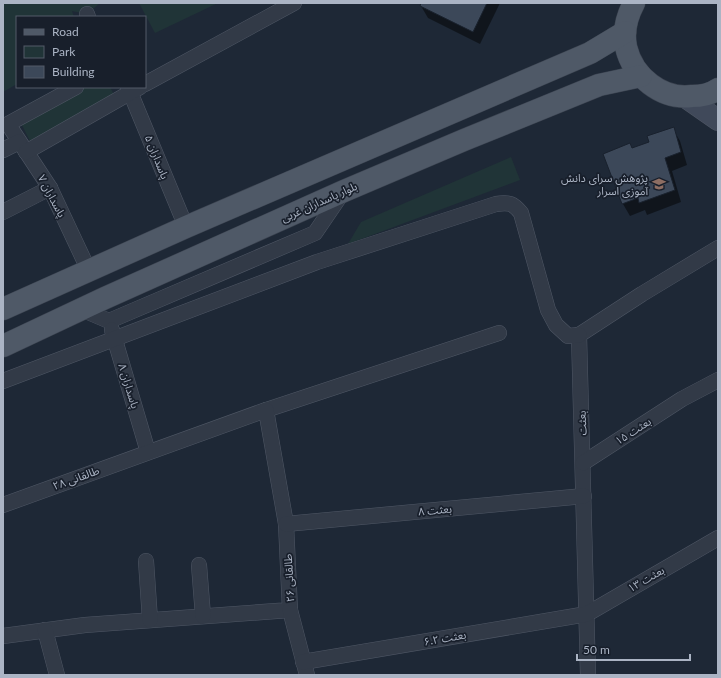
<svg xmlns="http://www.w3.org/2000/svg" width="721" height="678" font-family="Lato,'Noto Sans Arabic',sans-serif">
  <rect width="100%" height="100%" fill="#1e2836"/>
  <!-- green -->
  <g fill="#203437">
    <path d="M3,3H100L87,14L72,11L74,17H17V84L3,92Z"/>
    <path d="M139,3H218L155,33Z"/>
    <path d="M83,87H110L116,99L31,143L20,121Z"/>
    <path d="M511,157L520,180L348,244L361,222Z"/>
  </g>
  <!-- shadow -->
  <g fill="#0007">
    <path d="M422,3H500L480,44L428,18L421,6Z"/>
    <path d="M673,129L680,141L687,165L672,171L681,202L647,215L645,210L630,216L623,204L604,155L632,149L650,143Z"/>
  </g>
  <!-- building -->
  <g fill="#3c4859" stroke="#19212d">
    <path d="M421,3H487L473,32L420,6Z"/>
    <path d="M674,127L681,152L665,158L675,190L639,203L638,198L622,204L603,154L630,143L632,148L649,142L647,136Z"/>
  </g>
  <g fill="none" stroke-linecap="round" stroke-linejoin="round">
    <!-- street casing -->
    <g stroke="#4f5765" stroke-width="16">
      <g id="street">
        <path d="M87,14L88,17"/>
        <path d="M145,84L294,3"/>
        <path d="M76,87L8,124L50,188L89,271"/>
        <path d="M128,87L186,227"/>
        <path d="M3,150L19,142"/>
        <path d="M26,152L140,87"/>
        <path d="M3,212L50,188"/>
        <path d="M81,309L109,321L315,233L343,192"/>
        <path d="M112,330L148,452"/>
        <path d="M579,335L588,675"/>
        <path d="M579,335L642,294L718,248"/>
        <path d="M3,381L317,262L496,204C509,202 513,203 521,213L548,310L556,325L568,336L579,335"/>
        <path d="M266,410L499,333"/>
        <path d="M583,463L682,399L718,380"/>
        <path d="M3,505L266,410L286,524L290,610L85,625L3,636"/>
        <path d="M286,524L584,496"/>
        <path d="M146,561L150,620"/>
        <path d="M199,565L203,616"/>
        <path d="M290,610L307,675"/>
        <path d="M45,630L57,675"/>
        <path d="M303,662L587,614L718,538"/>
      </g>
    </g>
    <!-- secondary casing -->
    <g stroke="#4f5765" stroke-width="22">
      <path id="secondary" d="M685,97L718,120"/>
    </g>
    <!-- primary casing -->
    <g stroke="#3b4350" stroke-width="23">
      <g id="primary">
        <path d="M634,3C627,16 623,32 626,47C633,77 662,100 692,96C701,96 711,94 718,89"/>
        <path d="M3,309L186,227L590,53L625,32"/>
        <path d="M3,346L105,298L344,191L464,140L599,85L641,76"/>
      </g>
    </g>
    <!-- street -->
    <use href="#street" stroke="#323a47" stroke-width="15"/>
    <!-- secondary -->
    <use href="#secondary" stroke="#40495a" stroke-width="21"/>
    <!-- primary -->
    <use href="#primary" stroke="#4f5967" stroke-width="22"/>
  </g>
  <!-- icons -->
  <defs>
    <g id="school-bare" transform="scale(1.08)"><path d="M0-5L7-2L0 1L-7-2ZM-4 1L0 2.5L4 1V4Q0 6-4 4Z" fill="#8d6e63" stroke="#181f2b" stroke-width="2.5" paint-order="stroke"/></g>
  </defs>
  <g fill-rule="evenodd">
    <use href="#school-bare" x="659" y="184"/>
  </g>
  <g text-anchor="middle" stroke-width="3.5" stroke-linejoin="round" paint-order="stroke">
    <!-- street labels -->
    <g font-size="11" fill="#abb4c4" stroke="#181f2b">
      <text transform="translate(157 157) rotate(68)" y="4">پاسداران ۵</text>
      <text transform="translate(52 196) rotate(62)" y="4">پاسداران ۷</text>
      <text transform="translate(319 202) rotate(-24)" y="4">بلوار پاسداران غربی</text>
      <text transform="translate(129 386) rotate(73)" y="4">پاسداران ۸</text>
      <text transform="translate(582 423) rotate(-92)" y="4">بعثت</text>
      <text transform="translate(633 431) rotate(-33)" y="4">بعثت ۱۵</text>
      <text transform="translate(76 478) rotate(-20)" y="4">طالقانی ۲۸</text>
      <text transform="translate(435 510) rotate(-5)" y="4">بعثت ۸</text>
      <text transform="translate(289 578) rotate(-93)" y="4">طالقانی ۲۶</text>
      <text transform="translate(646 579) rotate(-30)" y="4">بعثت ۱۳</text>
      <text transform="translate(445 638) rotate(-10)" y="4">بعثت ۶.۲</text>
    </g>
    <!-- poi labels -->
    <g font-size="11" fill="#abb4c4" stroke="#181f2b" text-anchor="end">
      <text x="648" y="182">پژوهش سرای دانش<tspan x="648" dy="13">آموزی اسرار</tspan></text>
    </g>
  </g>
  <!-- border -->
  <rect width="721" height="678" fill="none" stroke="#abb4c4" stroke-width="8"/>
  <!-- legend -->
  <rect x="16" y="16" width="130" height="72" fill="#181f2b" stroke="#535b68"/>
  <rect x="24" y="29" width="20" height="6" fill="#4f5967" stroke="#535b68"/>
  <text x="52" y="36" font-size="12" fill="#abb4c4">Road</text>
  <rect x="24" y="46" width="20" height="12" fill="#203437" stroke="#535b68"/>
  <text x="52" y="56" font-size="12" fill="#abb4c4">Park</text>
  <rect x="24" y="66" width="20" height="12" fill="#3c4859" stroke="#535b68"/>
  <text x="52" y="76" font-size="12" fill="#abb4c4">Building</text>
  <!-- scale -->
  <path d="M577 654v6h113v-6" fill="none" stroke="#abb4c4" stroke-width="2"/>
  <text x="583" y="654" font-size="12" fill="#abb4c4" stroke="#181f2b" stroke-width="3" paint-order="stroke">50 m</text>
</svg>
